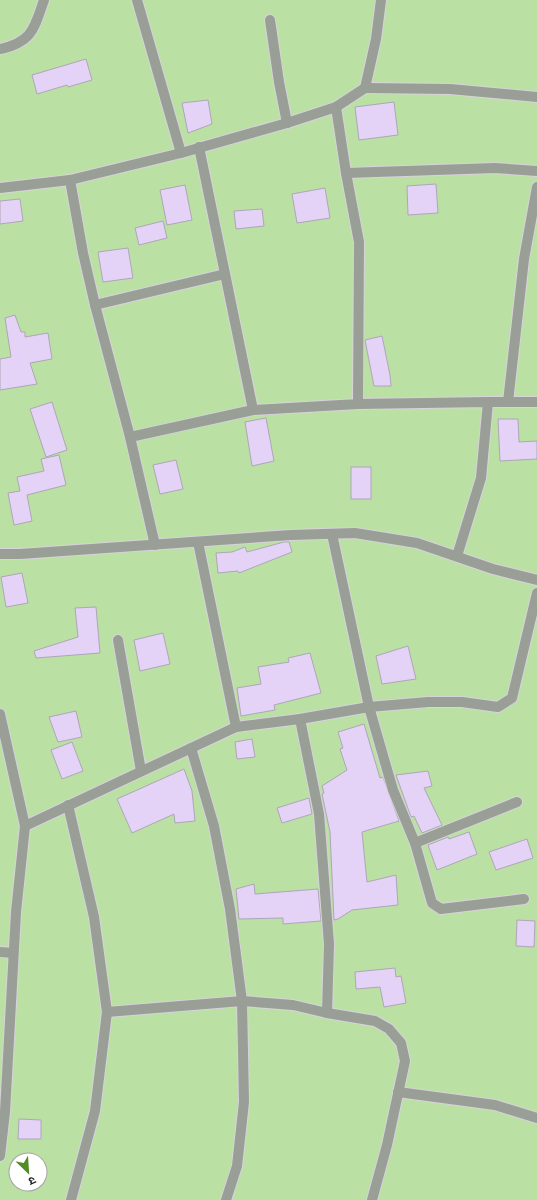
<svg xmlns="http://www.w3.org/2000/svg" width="537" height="1200" font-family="'Titillium Web','Noto Sans Devanagari',sans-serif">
  <rect width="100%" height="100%" fill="#faf6fe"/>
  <!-- green -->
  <path fill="#bae0a3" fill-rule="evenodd" d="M0,0H537V1200H0ZM16,1160H40V1184H16Z"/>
  <!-- building -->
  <g fill="#e4d3f6" stroke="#aea6b8">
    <path d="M86,59L92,80L68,87L67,85L37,94L32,75Z"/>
    <path d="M208,100L212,124L188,133L182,103Z"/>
    <path d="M394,102L398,135L359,140L355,107Z"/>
    <path d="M436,184L438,213L408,215L407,186Z"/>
    <path d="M185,185L192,220L167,225L160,190Z"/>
    <path d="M325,188L330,218L297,223L292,194Z"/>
    <path d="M20,199L23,221L0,224V201Z"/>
    <path d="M262,209L264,226L236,229L234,211Z"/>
    <path d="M163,221L167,238L139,245L135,228Z"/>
    <path d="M128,248L133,278L103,282L98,252Z"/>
    <path d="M15,315L21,332H25V337L48,333L52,359L30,363L37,384L0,390V359L11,357L5,318Z"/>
    <path d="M382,336L390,375L391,386H374L365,340Z"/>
    <path d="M52,402L67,450L46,457L30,409Z"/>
    <path d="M266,418L274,461L252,466L245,422Z"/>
    <path d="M498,419H518L519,442L537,441V459L500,461Z"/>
    <path d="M59,455L66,485L27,495L32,521L14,525L8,493L20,491L17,477L44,471L41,459Z"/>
    <path d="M176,460L183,489L160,494L153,465Z"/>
    <rect x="351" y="467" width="20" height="32"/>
    <path d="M284,542H289L292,552L239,573L238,571L218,573L216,553L232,552L245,547L247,552Z"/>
    <path d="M22,573L28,603L6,607L1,577Z"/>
    <path d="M96,607L100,653L36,658L34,651L78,637L75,608Z"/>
    <path d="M163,633L170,664L140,671L134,640Z"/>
    <path d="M408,646L416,679L382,684L376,656Z"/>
    <path d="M310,653L321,693L274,705L275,710L241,716L237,688L261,684L258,667L289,662L288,658Z"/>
    <path d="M76,711L82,737L58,742L49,717Z"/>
    <path d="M364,724L380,778L383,777L399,821L362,832L367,882L396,875L398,905L352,910L338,919L334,920L330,832L322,794L324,793L322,786L347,770L340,749L343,748L338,732Z"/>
    <path d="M252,739L255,757L237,759L235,742Z"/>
    <path d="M72,742L83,771L62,779L51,750Z"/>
    <path d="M184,769L192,791L195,821L175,823L174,814L132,833L117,799Z"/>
    <path d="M428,771L432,786L424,788L442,825L422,833L414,816L411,817L396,775Z"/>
    <path d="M309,798L312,814L282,823L277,808Z"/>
    <path d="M469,832L477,854L437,870L428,845L448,837L449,839Z"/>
    <path d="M527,839L533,858L496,870L489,852Z"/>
    <path d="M254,884L255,894L318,889L321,921L283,924V918L239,919L236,889Z"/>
    <path d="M517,920L535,921L534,947L516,946Z"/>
    <path d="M395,968L396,977L401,976L406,1003L384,1007L380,987L356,989L355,972Z"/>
    <path d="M19,1119L41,1120V1139H18Z"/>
  </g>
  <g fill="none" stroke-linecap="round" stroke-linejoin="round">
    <!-- street casing -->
    <g stroke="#d7d3db" stroke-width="12">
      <g id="street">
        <path d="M270,20L279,82L287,123"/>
        <path d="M0,49C32,42 34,29 44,0"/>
        <path d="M365,88L450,89L537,97"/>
        <path d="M336,107L365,88L376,39L381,0"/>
        <path d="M199,147L253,410"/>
        <path d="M346,173L495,168L537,171"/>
        <path d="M70,180L83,253L95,305L130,437L253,410L358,404L359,242L346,173L336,107L287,123L181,153"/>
        <path d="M0,188L70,180L181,153L137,0"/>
        <path d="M95,305L225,274"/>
        <path d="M488,402H537"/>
        <path d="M508,402L524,259L537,187"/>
        <path d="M358,404L488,402L481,478L457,556"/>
        <path d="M130,437L155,545"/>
        <path d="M0,554H20L291,535L355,533L417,543L493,569L537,580"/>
        <path d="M118,640L141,771"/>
        <path d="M0,714L25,826L16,912L5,1112L0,1156"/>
        <path d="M300,719L319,814L329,944L327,1013"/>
        <path d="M236,727L300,719L369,707L332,534"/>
        <path d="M191,748L214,826L230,909L242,1001L244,1102L237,1166L226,1200"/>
        <path d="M68,805L94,917L107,1012L95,1111L71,1200"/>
        <path d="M25,826L236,727L198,542"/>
        <path d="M415,843L517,802"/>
        <path d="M524,899L441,909L432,903L415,843L393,790L369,707L428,702H462L498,707L512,698L537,593"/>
        <path d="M0,952L13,953"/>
        <path d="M107,1012L242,1001L293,1005L327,1013L375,1021L389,1029L401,1043L405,1061L387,1145L372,1200"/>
        <path d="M398,1092L495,1105L537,1118"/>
      </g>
    </g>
    <!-- street -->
    <use href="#street" stroke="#999e97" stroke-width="10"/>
  </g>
  <!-- north arrow -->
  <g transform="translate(28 1172) rotate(155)"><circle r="19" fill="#ffffff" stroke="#a5a3a6"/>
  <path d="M0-3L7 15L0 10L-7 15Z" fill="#538b26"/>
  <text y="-6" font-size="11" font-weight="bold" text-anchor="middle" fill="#1e1a21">उ</text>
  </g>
</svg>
